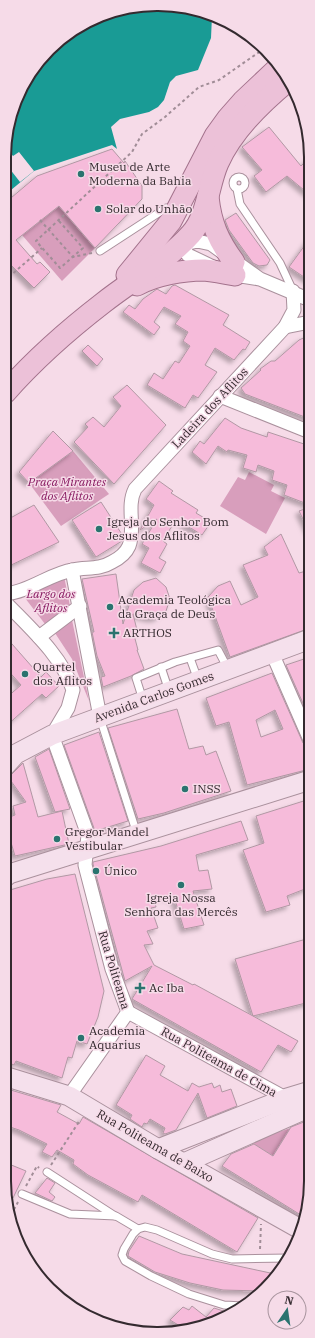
<svg xmlns="http://www.w3.org/2000/svg" width="315" height="1338" font-family="'IBM Plex Serif',serif">
  <defs>
    <filter id="shadow"><feDropShadow dx="-3.5" dy="3.5" stdDeviation="2" flood-color="#0004"/></filter>
  </defs>
  <rect width="100%" height="100%" fill="#f6dbe8"/>
  <!-- green -->
  <g fill="#d89ebc">
    <path d="M60,205L95,248L62,281L22,235Z"/>
    <path d="M73,451L109,494L61,526L29,483Z"/>
    <path d="M249,472L274,485L271,491L285,498L266,534L220,506L238,477L245,480Z"/>
    <path d="M64,576L70,606L45,624L25,598Z"/>
    <path d="M72,620L89,701L72,659L55,633Z"/>
    <path d="M291,1128L273,1156L249,1141Z"/>
  </g>
  <!-- water -->
  <path fill="#199b95" d="M178,5L212,16L211,38L198,70L176,76L170,82L164,100L158,107L149,112L120,119L111,127L117,149L112,145L34,171L5,195V137L25,81L64,36L118,9Z"/>
  <!-- pier -->
  <path fill="#f6dbe8" d="M5,146L13,156L19,152L34,171L20,182L6,164L10,160L5,154Z"/>
  <!-- building -->
  <g fill="#f6bbda" stroke="#b198a4" fill-rule="evenodd" filter="url(#shadow)">
    <path d="M269,127L301,166L310,157V195L287,176L266,192L254,176L262,170L242,147Z"/>
    <path d="M112,149L124,163L125,161L142,186V199L95,248L59,206L16,240L37,264L40,262L50,272L34,288L12,266L10,268L5,261V203L37,176Z"/>
    <path d="M236,213L270,260L267,265L259,266L253,263L229,230L225,220Z"/>
    <path d="M310,238V281L289,267Z"/>
    <path d="M175,285L229,315L223,325L250,342L245,350L243,349L234,360L215,348L205,365L217,372L198,398L193,395L185,408L147,385L154,373L163,379L175,361L179,363L190,346L183,341L188,332L175,324L181,316L164,307L154,322L160,327L154,335L123,312L129,305L135,309L143,299L157,289L166,294L172,286Z"/>
    <path d="M310,335V419L245,394L241,388L261,370L260,369L271,361H275L299,340Z"/>
    <path d="M88,345L103,359L97,366L82,351Z"/>
    <path d="M127,385L166,425L114,484L74,442L88,427L85,424L93,417L104,427L121,406L113,397Z"/>
    <path d="M225,418L241,428L267,437L268,432L310,446V505L284,495L287,485L272,480L274,471L258,465L256,472L243,468L247,455L228,450L227,452L218,446L206,464L192,452L200,441L204,444Z"/>
    <path d="M53,431L73,451L29,483L19,472Z"/>
    <path d="M159,481L173,491L171,493L198,510L196,513L211,522L202,535L176,519L163,541L167,544L159,558L166,562L160,573L141,563L149,548L142,544L157,519L140,530L154,505L146,499Z"/>
    <path d="M101,502L123,536L122,541L96,557L72,520Z"/>
    <path d="M34,505L59,542L5,568V521Z"/>
    <path d="M310,507V533L299,511Z"/>
    <path d="M281,534L299,573L310,570V628L230,657L208,597L218,586L230,581L241,605L258,597L243,565L268,555L264,547Z"/>
    <path d="M116,574L123,624L134,590L143,582L156,578L166,587L170,599L166,611L156,618H149L133,614L138,634L134,635L138,650H137L144,669L131,676L103,687L101,677L105,676L97,656L92,632H94L82,579Z"/>
    <path d="M5,636L41,677L46,672L59,686L46,698L42,694L5,727V699L21,685L5,667Z"/>
    <path d="M310,657V719L286,665Z"/>
    <path d="M272,673L303,743L310,748V769L247,785L229,722L216,726L206,698ZM275,710L283,729L261,737L256,720Z"/>
    <path d="M177,709L189,749L203,746L206,755L216,751L231,791L164,813L138,819L108,728Z"/>
    <path d="M99,732L128,821L95,831L64,745Z"/>
    <path d="M49,749L70,809L55,812L35,757Z"/>
    <path d="M23,763L38,817L62,811L69,844L15,856L4,819L15,815L13,806L26,802L11,781V775Z"/>
    <path d="M310,799V887L287,896L290,905L266,912L243,850L264,843L256,816Z"/>
    <path d="M241,821L248,840L196,855L199,871L208,870L212,889L193,891L204,925L184,929L175,900L166,896L154,899L156,907L151,908L158,928L147,931L153,944L144,945L154,965L193,985L194,984L253,1016L235,959L310,938V1002L253,1016L298,1041L291,1052L278,1045L261,1072L132,999L152,966L125,981L93,864V862L161,846Z"/>
    <path d="M75,874L104,991L98,1017L87,1044L77,1041L72,1058L68,1057L62,1078L16,1061L14,1065L4,1061V907L10,890L47,879Z"/>
    <path d="M146,1055L165,1066L160,1075L188,1091L192,1083L199,1087L212,1083L214,1088L220,1085L222,1092L231,1089L237,1106L207,1118L198,1093L176,1130L165,1134L163,1133L165,1128L150,1119L147,1124L144,1123L142,1127L130,1119L132,1115L116,1105Z"/>
    <path d="M4,1088L61,1105L57,1112L79,1124L83,1117L258,1218L237,1252L142,1195L138,1202L88,1175L73,1164L74,1160L57,1150L52,1157L42,1152L47,1144L19,1130L4,1125Z"/>
    <path d="M309,1120L310,1201L304,1217L222,1166L231,1154L254,1144L273,1156L291,1127Z"/>
    <path d="M4,1162L26,1171L13,1198L7,1196L4,1180Z"/>
    <path d="M47,1178L55,1183L49,1192L55,1197L52,1201L35,1193Z"/>
    <path d="M139,1236L182,1254L275,1274L261,1291L223,1290L190,1283L155,1272L128,1256L129,1251Z"/>
    <path d="M192,1306L206,1317L214,1308L230,1313L207,1326L185,1329L170,1320L183,1307L189,1310Z"/>
  </g>
  <g fill="none" stroke-linecap="round" stroke-linejoin="round">
    <!-- lane casing -->
    <g stroke="#aa919d" stroke-width="9">
      <g id="lane">
        <circle cx="239" cy="183" r="6"/>
        <path d="M237,189L240,204L280,263L293,291"/>
        <path d="M100,251L166,208"/>
        <path d="M190,658L198,680"/>
        <path d="M161,667L169,691"/>
        <path d="M143,700L136,678L175,662L218,650L228,669"/>
        <path d="M100,718L137,834"/>
        <path d="M47,1172L115,1216"/>
        <path d="M22,1194L70,1214L116,1216L138,1229"/>
        <path d="M243,1306L224,1305L189,1294L151,1276L125,1261L122,1255L124,1249L133,1234L138,1229L145,1227L157,1230L212,1254L232,1259L289,1258"/>
      </g>
    </g>
    <!-- street casing -->
    <g stroke="#aa919d" stroke-width="15">
      <g id="street">
        <path d="M260,279L211,244L197,241L181,245L188,255L211,266L235,275L260,279L310,300"/>
        <path d="M285,327L310,322"/>
        <path d="M220,396L310,432"/>
        <path d="M72,570L100,717"/>
        <path d="M5,594C29,592 51,573 73,570C87,567 99,570 112,562C118,559 126,553 129,546C136,527 126,507 135,489L285,327L294,310L293,291"/>
        <path d="M5,602C30,628 62,656 73,690L68,708L52,735L88,835L85,865L112,969L128,1012"/>
        <path d="M39,637L80,606"/>
        <path d="M272,653L310,740"/>
        <path d="M128,1012L291,1101"/>
        <path d="M69,1096L128,1012"/>
      </g>
    </g>
    <!-- secondary casing -->
    <g stroke="#aa919d" stroke-width="21">
      <g id="secondary">
        <path d="M5,766L16,754L52,735L310,639"/>
        <path d="M4,878L9,874L310,780"/>
        <path d="M4,1076L69,1096L158,1149L300,1229"/>
        <path d="M158,1149L287,1098L310,1091"/>
        <path d="M184,1163L310,1107"/>
      </g>
    </g>
    <!-- primary casing -->
    <g stroke="#a3728c" stroke-width="23">
      <g id="primary">
        <path d="M208,197C211,224 218,240 234,262"/>
        <path d="M127,275L171,221L215,136L228,118L243,101L279,67"/>
        <path d="M137,285C155,275 183,270 204,270C214,271 225,273 235,275"/>
        <path d="M5,393C34,360 68,330 103,303C132,280 167,261 191,234C208,215 208,185 218,163C232,131 262,102 289,80"/>
      </g>
    </g>
    <!-- path -->
    <g stroke="#a18d97" stroke-width="2" stroke-dasharray="3 3" stroke-linecap="butt">
      <path d="M40,220L73,257L92,253"/>
      <path d="M59,221L83,248L60,268L36,241L132,152L142,134L165,117L199,87L219,80L265,48"/>
      <path d="M9,277L42,248"/>
      <path d="M5,285L11,279L5,273"/>
      <path d="M51,1165L80,1120"/>
      <path d="M26,1186L37,1166L39,1168"/>
      <path d="M11,1215L18,1202"/>
      <path d="M260,1249L261,1224"/>
    </g>
    <!-- lane -->
    <use href="#lane" stroke="#fff" stroke-width="7"/>
    <!-- street -->
    <use href="#street" stroke="#fff" stroke-width="13"/>
    <!-- secondary -->
    <use href="#secondary" stroke="#f5e0ec" stroke-width="19"/>
    <!-- primary -->
    <use href="#primary" stroke="#ecc1d8" stroke-width="21"/>
  </g>
  <!-- markers -->
  <g fill="#2a736f" stroke="#f6dbe8" stroke-width="1.5">
    <circle cx="81" cy="174" r="4"/>
    <circle cx="98" cy="209" r="4"/>
    <circle cx="99" cy="529" r="4"/>
    <circle cx="110" cy="607" r="4"/>
    <path d="M112 627h4v4h4v4h-4v4h-4v-4h-4v-4h4z"/>
    <circle cx="25" cy="674" r="4"/>
    <circle cx="185" cy="789" r="4"/>
    <circle cx="57" cy="839" r="4"/>
    <circle cx="96" cy="871" r="4"/>
    <circle cx="181" cy="885" r="4"/>
    <path d="M138 982h4v4h4v4h-4v4h-4v-4h-4v-4h4z"/>
    <circle cx="81" cy="1038" r="4"/>
  </g>
  <g text-anchor="middle" stroke-width="3" stroke-linejoin="round" paint-order="stroke">
    <!-- poi labels -->
    <g font-size="12" fill="#342a2f" stroke="#f6dbe8" text-anchor="start">
      <text x="89" y="171">Museu de Arte<tspan x="89" dy="14">Moderna da Bahia</tspan></text>
      <text x="106" y="213">Solar do Unhão</text>
      <text x="107" y="526">Igreja do Senhor Bom<tspan x="107" dy="14">Jesus dos Aflitos</tspan></text>
      <text x="118" y="604">Academia Teológica<tspan x="118" dy="14">da Graça de Deus</tspan></text>
      <text x="123" y="637">ARTHOS</text>
      <text x="33" y="671">Quartel<tspan x="33" dy="14">dos Aflitos</tspan></text>
      <text x="193" y="793">INSS</text>
      <text x="65" y="836">Gregor Mandel<tspan x="65" dy="14">Vestibular</tspan></text>
      <text x="104" y="875">Único</text>
      <text x="181" y="902" text-anchor="middle">Igreja Nossa<tspan x="181" dy="14">Senhora das Mercês</tspan></text>
      <text x="149" y="992">Ac Iba</text>
      <text x="89" y="1035">Academia<tspan x="89" dy="14">Aquarius</tspan></text>
    </g>
    <!-- street labels -->
    <g font-size="12" fill="#342a2f" stroke="#f6dbe8">
      <text transform="translate(210 408) rotate(-47)" y="4">Ladeira dos Aflitos</text>
      <text transform="translate(154 697) rotate(-20)" y="4">Avenida Carlos Gomes</text>
      <text transform="translate(114 970) rotate(73)" y="4">Rua Politeama</text>
      <text transform="translate(219 1062) rotate(29)" y="4">Rua Politeama de Cima</text>
      <text transform="translate(155 1146) rotate(30)" y="4">Rua Politeama de Baixo</text>
    </g>
    <!-- park labels -->
    <g font-size="12" font-style="italic" fill="#881a61" stroke="#f6dbe8">
      <text x="67" y="486">Praça Mirantes<tspan x="67" dy="14">dos Aflitos</tspan></text>
      <text x="51" y="598">Largo dos<tspan x="51" dy="14">Aflitos</tspan></text>
    </g>
  </g>
  <!-- crop -->
  <path d="M0 0H315V1338H0ZM157 11H158A146 146 0 0 1 304 157V1181A146 146 0 0 1 158 1327H157A146 146 0 0 1 11 1181V157A146 146 0 0 1 157 11Z" fill="#f6dbe8" fill-rule="evenodd"/>
  <path fill="none" stroke="#342a2f" stroke-width="2" d="M157 11H158A146 146 0 0 1 304 157V1181A146 146 0 0 1 158 1327H157A146 146 0 0 1 11 1181V157A146 146 0 0 1 157 11Z"/>
  <!-- north arrow -->
  <g transform="translate(287 1310) rotate(13)"><circle r="19" fill="#f6dbe8" stroke="#a8949e"/>
  <path d="M0-3L7 15L0 10L-7 15Z" fill="#2a736f"/>
  <text y="-6" font-size="11" font-weight="bold" text-anchor="middle" fill="#342a2f">N</text>
  </g>
</svg>
